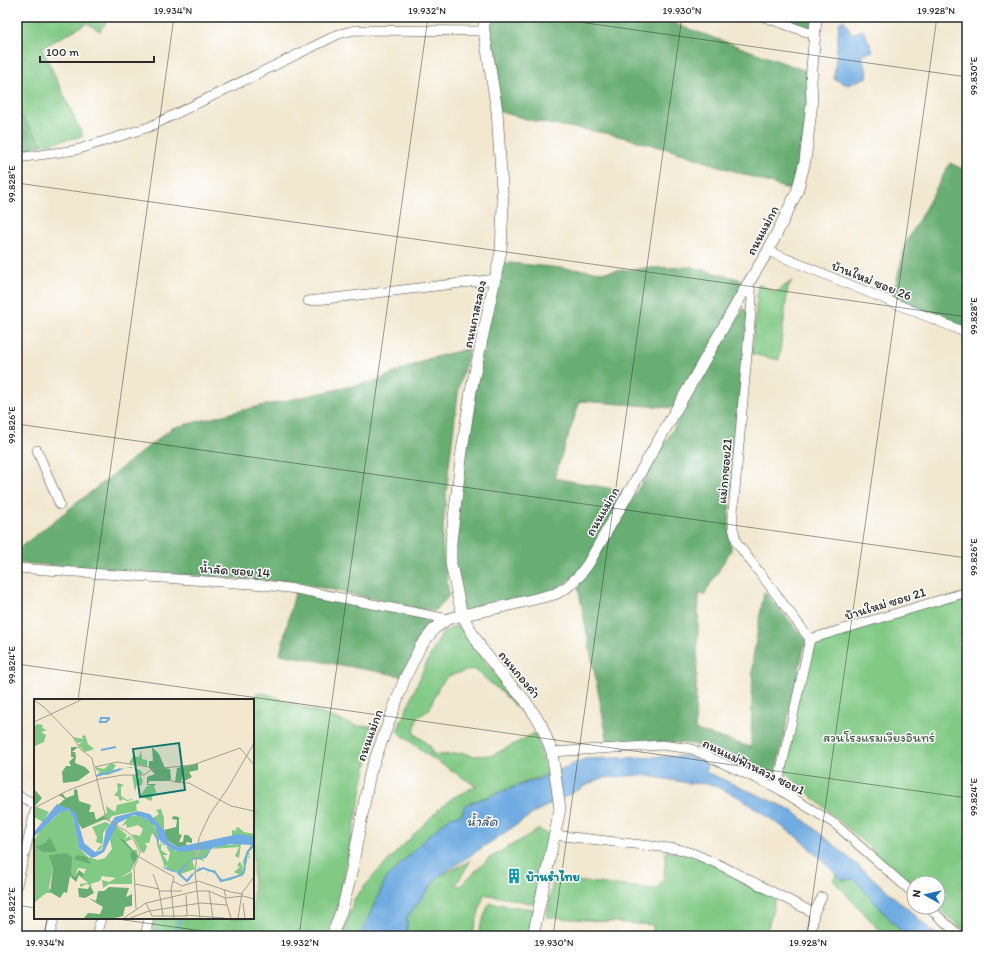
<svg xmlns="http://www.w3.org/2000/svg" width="984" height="953" font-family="Itim,'Playpen Sans Thai',sans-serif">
  <rect width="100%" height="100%" fill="#fff"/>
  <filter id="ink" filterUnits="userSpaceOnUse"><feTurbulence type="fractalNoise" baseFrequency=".025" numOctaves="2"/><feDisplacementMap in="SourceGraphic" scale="8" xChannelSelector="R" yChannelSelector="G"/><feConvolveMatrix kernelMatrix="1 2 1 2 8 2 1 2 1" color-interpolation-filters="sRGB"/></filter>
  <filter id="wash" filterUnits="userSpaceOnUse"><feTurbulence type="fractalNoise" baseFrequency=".012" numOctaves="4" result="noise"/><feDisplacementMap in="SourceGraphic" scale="16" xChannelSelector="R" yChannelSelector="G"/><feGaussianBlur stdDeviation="0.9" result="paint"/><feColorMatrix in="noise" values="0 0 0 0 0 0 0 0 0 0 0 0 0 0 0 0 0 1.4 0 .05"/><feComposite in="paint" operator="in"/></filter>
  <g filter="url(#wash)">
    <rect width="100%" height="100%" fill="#f2e8d0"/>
    <!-- green -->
    <g fill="#81c985" stroke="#567a58">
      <path d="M19,17H110L100,31L87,23L42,48L83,136L43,145L17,110V73L21,34Z"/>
      <path d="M792,281L788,287L779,360L752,354L758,284L776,292Z"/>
      <path d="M967,592V618L958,645L967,646V933L937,907L938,883H914V887L781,769L810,639Z"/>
      <path d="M457,625L474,646L528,719L499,690L474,669L448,676L439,687L429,710L417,718L414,733L430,746L433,754L443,755L464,753L472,756L493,755L535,733L548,774L465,805L462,814L451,817L427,837L386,879L360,936H342L354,899L376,873L439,809L452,798L476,786L429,756L397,731L425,666L442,633Z"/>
      <path d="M257,692L267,694L357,726H379L369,754L339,901L328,936H151L155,918H253V706Z"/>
      <path d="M539,829L549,835L535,904L484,894L472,936H435L426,934L425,936H405L407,932V917L438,877L471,860L456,885L460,886L488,859Z"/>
      <path d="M666,851L699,857L776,896L766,936L724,934V936H653V925L547,917L553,879L657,889L664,879Z"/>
      <path d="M836,874L842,880L854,879L905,936H885L833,880Z"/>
      <path d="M489,903L533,909L529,936H477Z"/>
    </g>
    <!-- forest -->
    <g fill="#68ad72" stroke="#4a6c4e">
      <path d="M17,17H19L21,34L17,73Z"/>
      <path d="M484,17H656L812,73L797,192L671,150L611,134L538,122L497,111Z"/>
      <path d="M774,17H817L815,31Z"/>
      <path d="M17,110L43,145L17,153Z"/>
      <path d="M950,163L967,171V330L892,298L906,243Z"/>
      <path d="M499,262L604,272L647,268L692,267L749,282L677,408L580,401L554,478L630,492L585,568L550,595L462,615L451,564L462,451Z"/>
      <path d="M743,309L748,310L729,514L731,550L704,595L699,594L695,730L751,747L753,657L764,592L806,639L774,780L693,744L647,741L608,743L578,587L643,481Z"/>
      <path d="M470,348L459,387L449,465L442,541L449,596L434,612L300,583L17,563V550L172,428L247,409L375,381L428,359Z"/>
      <path d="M296,589L434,616L435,628L405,678L396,675L280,654Z"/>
    </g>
    <!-- water -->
    <g fill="#70ace1" stroke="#4e6c86">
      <path d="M844,20L852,34L863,30L873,51L861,55L868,73L867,77L848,85L834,79L839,23Z"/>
      <path d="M687,756L707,763L706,772L792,810L867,873L938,936H905L854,879L842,880L800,839L739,797L711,784L688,783L643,775L601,778L537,811L438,877L407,917V932L405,936H360L386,879L427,837L451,817L462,814L465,805L538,779L585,759Z"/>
    </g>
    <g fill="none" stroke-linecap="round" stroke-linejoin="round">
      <!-- stream -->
      <path stroke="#70ace1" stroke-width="2.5" d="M173,936L180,918"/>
    </g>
  </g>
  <g filter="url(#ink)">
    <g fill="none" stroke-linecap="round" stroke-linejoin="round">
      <!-- minor casing -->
      <g stroke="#494744" stroke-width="10">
        <g id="minor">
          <path d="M764,17L815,35"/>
          <path d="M17,158L76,150L149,127L339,34L355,30L484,31"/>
          <path d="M768,251L967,333"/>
          <path d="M749,282L752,299L733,512V528L737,543L810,639"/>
          <path d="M308,301L496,279"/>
          <path d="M37,450L60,505"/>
          <path d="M17,568L264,585L296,589L448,619"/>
          <path d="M810,639L967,592"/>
          <path d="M552,752L662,745L692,749L777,788L835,824L914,894"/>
          <path d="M777,788L810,639"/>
          <path d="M17,795L35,804"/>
          <path d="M554,835L678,849L695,854L720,865L814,913"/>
          <path d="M17,885L35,811"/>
          <path d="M928,907L960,936"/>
          <path d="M50,936L54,918"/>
          <path d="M96,936L101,918"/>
          <path d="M145,936L149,918"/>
          <path d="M811,936L814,913L822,897"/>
        </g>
      </g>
      <!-- tertiary casing -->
      <g stroke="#494744" stroke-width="12">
        <g id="tertiary">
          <path d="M484,17V31L497,111L503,205L501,251L471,391L462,451L451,542V564L462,615L481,648L508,682L524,699L541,724L552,752L560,809L533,936"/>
          <path d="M332,936L343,906L350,879L370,773L405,678L420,647L435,628L448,619L462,615L506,606L555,594L567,587L579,576L588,564L749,282L768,251L797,192L805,161L812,102L811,81L816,17"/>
        </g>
      </g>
      <!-- minor -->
      <use href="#minor" stroke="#fff" stroke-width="9"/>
      <!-- tertiary -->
      <use href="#tertiary" stroke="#fff" stroke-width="11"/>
    </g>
  </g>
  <!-- ticks -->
  <path fill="none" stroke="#2b2b2b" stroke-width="1" stroke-opacity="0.45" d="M544,17L967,77M17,183L967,317M17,424L967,558M17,664L967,798M78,700L174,17M17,905L35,908M110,918L238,936M44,936L47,918M299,936L428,17M553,936L682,17M807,936L937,17"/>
  <!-- icons -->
  <defs>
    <g id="building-bare" transform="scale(1.2)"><path d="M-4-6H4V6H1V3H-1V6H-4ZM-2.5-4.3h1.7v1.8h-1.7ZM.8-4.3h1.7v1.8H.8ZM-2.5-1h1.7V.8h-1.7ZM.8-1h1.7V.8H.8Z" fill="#0f9aa8" stroke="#fff" stroke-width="2.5" paint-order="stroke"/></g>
  </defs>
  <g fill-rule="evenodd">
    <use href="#building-bare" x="514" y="876"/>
  </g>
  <g text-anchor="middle" stroke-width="3" stroke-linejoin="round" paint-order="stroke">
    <!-- street labels -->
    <g font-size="13" fill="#2b2b2b" stroke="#fff">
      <text transform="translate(762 230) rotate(-62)" y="5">ถนนแม่กก</text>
      <text transform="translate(872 280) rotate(22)" y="5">บ้านใหม่ ซอย 26</text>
      <text transform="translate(474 314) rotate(-78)" y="5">ถนนกาสะลอง</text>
      <text transform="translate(724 471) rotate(-85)" y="5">แม่กกซอย21</text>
      <text transform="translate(602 511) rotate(-60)" y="5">ถนนแม่กก</text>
      <text transform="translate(235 570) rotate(4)" y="5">น้ำลัด ซอย 14</text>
      <text transform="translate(885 603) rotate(-17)" y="5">บ้านใหม่ ซอย 21</text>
      <text transform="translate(520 674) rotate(50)" y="5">ถนนกองคำ</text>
      <text transform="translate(369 735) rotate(-70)" y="5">ถนนแม่กก</text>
      <text transform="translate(754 766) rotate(26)" y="5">ถนนแม่ฟ้าหลวง ซอย1</text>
    </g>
    <!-- park labels -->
    <g font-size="13" fill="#49624a" stroke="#fff">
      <text x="879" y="742">สวนโรงแรมเวียงอินทร์</text>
    </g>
    <!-- culture labels -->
    <g font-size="13" font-weight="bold" fill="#0d838f" stroke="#fff" text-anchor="start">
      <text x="526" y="881">บ้านรำไทย</text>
    </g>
    <!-- water labels -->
    <g font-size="14" font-style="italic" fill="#475f74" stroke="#fff">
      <text x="482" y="826">น้ำลัด</text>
    </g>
  </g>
  <!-- overview -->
  <g transform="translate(34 699)">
    <rect width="220" height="220" fill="#f2e8d0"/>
    <path d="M3,25L9,26L8,29L13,31L7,33L12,36L10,43L1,47L0,28ZM51,36L54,45L60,50L51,53L44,46L49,43L44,44L39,38L49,40L48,37ZM107,51L108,60L113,61V67L95,64L99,57L105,58ZM77,64L82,66L77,74L86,70L97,68L106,71L109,75L103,76V71L100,69H92L74,76H64L66,71L63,72L61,68L70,70ZM98,76H102L103,82L106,76L109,82L107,87L103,85L101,93ZM83,84L90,86L87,88V97L93,101L99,100L108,91L98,101L93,102L89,100L86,102L84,97H80L84,91ZM113,87H120L123,95L120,94L117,102L106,97ZM104,101L106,103L102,106L103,112L78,117L75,121H62L73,114L72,107L81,113L83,106ZM3,108L15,113L9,123L0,118V109ZM127,110L130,119V131L119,119L125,115L122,111ZM34,111L39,118L45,149L54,158L64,161L71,159L78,150L76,140L82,127L93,136L90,141L95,137L98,140L91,143L99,151H103L102,147L104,157L97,172L85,179L98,173V185H75L69,189L68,181L75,183L82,179L68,177L66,182L56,185L59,188L53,185L46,188V185L54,184L48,179L52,170L44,169L41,178L37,175L36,168L38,158L29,155L14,156L19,169L15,189L18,194H12L0,204V142L6,132L28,112ZM104,116L118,123L126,138L123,139L118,134L115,144H111L113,148L110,154L107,153L98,135L106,137L109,130L104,126L93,129L92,125L88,127L94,118ZM71,123L76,125L69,134V142L67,150L62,152L68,145L62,143L63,138L58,128ZM204,128L210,133L220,135V138L198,137V131L203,132L201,130ZM125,140V146L129,144L131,147L127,145V151L134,156H129L134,163L131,169L123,145ZM207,145L205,159L201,157L205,148L177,150L188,146ZM220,146L219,149L215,153L216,159H213L216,157L213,155L211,174L208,176L197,181L186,183L183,175L175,172L173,175L174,172L168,169L157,177L154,183L143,174L158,161L161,170L147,175L152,181L166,168V169H169L177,172L182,171L180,173L189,181L197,180L206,176L200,173L206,168L203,167L205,163L208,165L206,167L209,166L208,173L210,172L209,162L213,153ZM132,147L142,152H163L162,159L144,173L132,170L136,154ZM176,149L172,158L168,159L171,162L163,160L165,151Z" fill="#81c985"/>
    <path d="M37,48H44L38,53H41L42,57L41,64L51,68L56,73L44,82L29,84L28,73L32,67H37L35,63L40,58H37ZM118,48L125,55L131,69L136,70L137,79L136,82H115L114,85H122L120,87L113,86V78L121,75L115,68V62H119ZM164,64V71L155,73L158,78L149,83V74L147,83H141L143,69ZM0,90L8,99L0,108ZM43,90L45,102L57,106L55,113H60L62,121L70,117L71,120L48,130L37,111L24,106L31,100L25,96L28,94L32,99L40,96V91ZM139,117L145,118V135L148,136L145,143H149L150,136H154L158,140V144L152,143L153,148H144L133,141L130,131L142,128L143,121L138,120ZM16,138L23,153H9L2,148L11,144ZM85,139L90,141L104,157L100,165L96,156L98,152ZM32,154L38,158L37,175L41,178L45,171L50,175L48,179L45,176L42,183L36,177L33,194L30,193L26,199L16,193L19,169L14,156ZM44,156L53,158L57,165L42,161L41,158ZM56,186L60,194L51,199L45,198L44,189L54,190ZM75,188L95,189L92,198L98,195V207L91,208L89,217L81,219H50L54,214L66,215L69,208L54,199L62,202L64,192H70Z" fill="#68ad72"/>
    <path d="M23,105L42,114L50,144L61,153L68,151L72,131L81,118L104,112L116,115L130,131L135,143L144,148L205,135L220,138V146L196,145L178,149L172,159L157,161L146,174L139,173L129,169L122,139L108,118L100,116L84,124L70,153L58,159L45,149L39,118L34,111L25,114L0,138V133ZM110,118L121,127L125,139L117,133ZM125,140L127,142L126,144L128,143L137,150L147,153L176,150L171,158L159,159L143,173L129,168L123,145Z" fill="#70ace1" fill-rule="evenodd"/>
    <path fill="none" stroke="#70ace1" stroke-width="2" d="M67,19H75V20L72,23H66ZM67,51L82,48M62,77L87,70M0,136L29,109L35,110L40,116L51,151L61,157L69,152L79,126M211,166L213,154L220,144M163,172L169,169L181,173L187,182L208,176L211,168M144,174L153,182L159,175"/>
    <path fill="none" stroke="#a29c8e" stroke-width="1" d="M0,1L10,8M10,8L39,38L46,50L58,59L72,120L90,131M0,23L47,1M61,68L83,63L115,68L122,76L141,83L155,84L197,107L220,112M118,70L159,66L206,49L220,66M65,80L89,76H110L118,70M0,109L35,91L65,80M90,130L98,137L106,154L100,169L102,210M105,158L140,178L137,190L140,219M119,175L125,191L129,217M139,182L148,187L164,182L197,193L209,195M101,185L125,190M190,191L192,199L209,197L220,200M125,192H148M175,192L179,219M152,196L153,215M112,204L163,192H175L191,199L197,219M209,204L211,219M115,212L167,204L193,206M151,216L190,219M90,219L112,204L118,217H153M96,219L115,212M166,219L161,173L165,139L176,115L194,89L220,44M204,219L208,194L220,178"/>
    <path fill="#0f766e" fill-opacity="0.15" stroke="#0f766e" stroke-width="2" d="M145,44L151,91L106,98L99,50Z"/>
    <rect width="220" height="220" fill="none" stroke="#2b2b2b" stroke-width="2"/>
  </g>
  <!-- margin -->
  <rect width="984" height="953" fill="none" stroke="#fff" stroke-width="44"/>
  <!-- north arrow -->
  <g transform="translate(926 895) rotate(278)"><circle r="19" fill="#ffffff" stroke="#aaaaaa"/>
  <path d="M0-3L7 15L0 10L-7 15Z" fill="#1f6fb2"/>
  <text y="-6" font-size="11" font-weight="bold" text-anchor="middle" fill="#2b2b2b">N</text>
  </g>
  <!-- scale -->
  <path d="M40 56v6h114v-6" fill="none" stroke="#2b2b2b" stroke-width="2"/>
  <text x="46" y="56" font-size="12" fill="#2b2b2b" stroke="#ffffff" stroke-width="3" paint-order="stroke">100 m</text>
  <rect x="22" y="22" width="940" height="909" fill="none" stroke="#2b2b2b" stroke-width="1.5"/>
  <g font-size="10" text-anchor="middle" fill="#2b2b2b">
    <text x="173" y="14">19.934°N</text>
    <text x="427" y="14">19.932°N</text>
    <text x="682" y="14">19.930°N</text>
    <text x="936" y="14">19.928°N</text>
    <text transform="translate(973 76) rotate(-90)" y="4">99.830°E</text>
    <text transform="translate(11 184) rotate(-90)" y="4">99.828°E</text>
    <text transform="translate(973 316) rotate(-90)" y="4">99.828°E</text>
    <text transform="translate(11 425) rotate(-90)" y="4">99.826°E</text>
    <text transform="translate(973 557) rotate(-90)" y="4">99.826°E</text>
    <text transform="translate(11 665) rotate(-90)" y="4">99.824°E</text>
    <text transform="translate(973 797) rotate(-90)" y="4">99.824°E</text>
    <text transform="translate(11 906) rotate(-90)" y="4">99.822°E</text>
    <text x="45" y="946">19.934°N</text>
    <text x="300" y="946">19.932°N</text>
    <text x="554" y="946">19.930°N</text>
    <text x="808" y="946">19.928°N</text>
  </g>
</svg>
